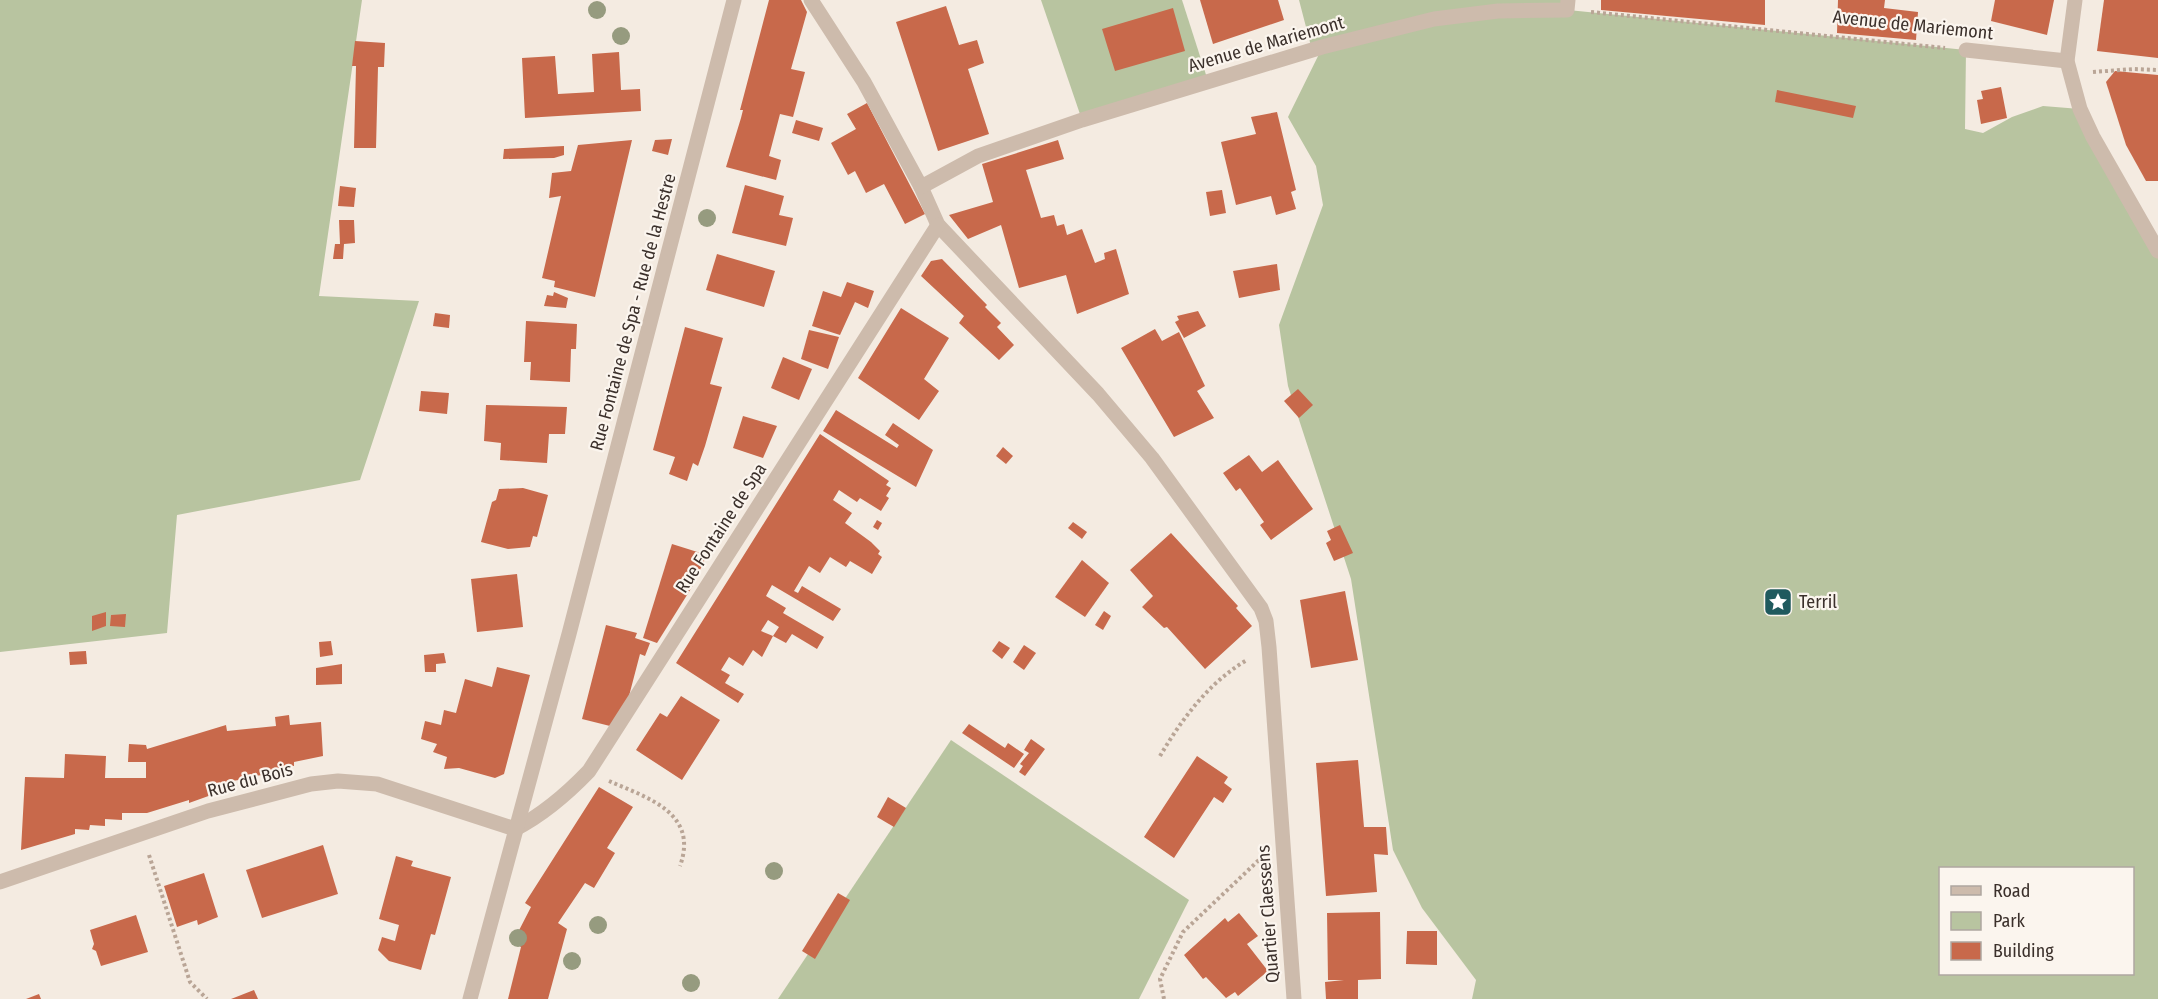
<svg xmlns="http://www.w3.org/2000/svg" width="2158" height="999" font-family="'Fira Sans Condensed',sans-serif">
  <rect width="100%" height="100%" fill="#f4ebe1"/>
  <!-- green -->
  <g fill="#b8c4a0" fill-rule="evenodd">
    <path d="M0,0H362L319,296L419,301L360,480L177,515L167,633L0,652Z"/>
    <path d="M1041,0H1182L1208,81L1082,120Z"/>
    <path d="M1299,0H1568V10L1966,50L1965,129L1983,133L2012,117L2043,106L2080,109L2158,251V999H1472L1476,980L1422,908L1393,850L1351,579L1288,386L1279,325L1323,205L1316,166L1288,117L1322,48L1312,50ZM1940,868H2132V974H1940Z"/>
    <path d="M951,740L1189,900L1139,999H778Z"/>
  </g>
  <!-- building -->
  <g fill="#c8694b" fill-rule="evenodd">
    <path d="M769,0H801L807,12L791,69L805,72L793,117L780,114L769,156L781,160L776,180L726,167L741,118L743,110H740Z"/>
    <path d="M1200,0H1278L1284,20L1213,44Z"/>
    <path d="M1601,0H1765V25L1601,10Z"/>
    <path d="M1838,0H1885L1884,8L1918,12L1916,40L1837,33Z"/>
    <path d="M1995,0H2054L2047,35L1991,21Z"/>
    <path d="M2104,0H2158V58L2097,51Z"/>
    <path d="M946,6L959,45L977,40L984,63L968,69L989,134L938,151L896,22Z"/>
    <path d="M1173,8L1185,51L1115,71L1102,29Z"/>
    <path d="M355,41L385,43L384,67H378L376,148H354L356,66H352Z"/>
    <path d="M619,52L621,90L640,89L641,111L525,118L522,58L555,56L558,94L594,92L592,54Z"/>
    <path d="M2115,71L2158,75V181H2146L2126,145L2106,82Z"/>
    <path d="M2001,87L2007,118L1981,124L1977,100L1983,99L1981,91Z"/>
    <path d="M1777,90L1856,106L1853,118L1775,102Z"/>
    <path d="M867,103L925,214L905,224L884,184L866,193L855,171L848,175L831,143L856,129L847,114Z"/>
    <path d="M1277,112L1296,190L1291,192L1296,209L1276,215L1271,196L1236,205L1221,142L1256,134L1251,117Z"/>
    <path d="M796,120L823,128L819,141L792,133Z"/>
    <path d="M672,139L668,155L652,151L655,140Z"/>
    <path d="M632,140L595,297L554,287L555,281L542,278L561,196L549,198L552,173L571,171L578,145Z"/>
    <path d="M1058,140L1064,159L1026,170L1041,218L1054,215L1057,226L1064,224L1067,235L1082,229L1095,263L1105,259L1104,253L1116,249L1129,294L1077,314L1066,275L1019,288L1001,225L968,239L949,215L993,202L982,164Z"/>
    <path d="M564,146V155L554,158L503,159L504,149Z"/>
    <path d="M745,185L784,196L779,215L793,218L786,246L732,233Z"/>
    <path d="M340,186L356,188L354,207L338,206Z"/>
    <path d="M1222,190L1226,213L1210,216L1206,192Z"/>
    <path d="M339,220H354L355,243L344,244L343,259H333L335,244H340Z"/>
    <path d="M717,254L775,271L764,307L706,290Z"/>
    <path d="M942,259L987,305L985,307L1001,323L997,327L1014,345L999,360L959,323L964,316L921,276L931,261Z"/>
    <path d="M1277,264L1280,290L1239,298L1233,271Z"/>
    <path d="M847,282L874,291L868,308L855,302L840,335L812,326L823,291L841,297Z"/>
    <path d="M554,292L568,298L566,308L544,306L547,295L553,296Z"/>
    <path d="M901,308L949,338L924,379L939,391L919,420L858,378Z"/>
    <path d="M1198,311L1206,326L1184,338L1175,322L1179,320L1177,316Z"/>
    <path d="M435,313L450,315L449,328L433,326Z"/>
    <path d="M526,321L577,324L576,349H571L570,382L530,380L531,362H524Z"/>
    <path d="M685,327L723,338L710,384L722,387L705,446L698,466L693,463L687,481L669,474L675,457L653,450Z"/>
    <path d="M1155,329L1162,341L1179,332L1205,386L1197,391L1214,418L1174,437L1121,348Z"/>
    <path d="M809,330L839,337L828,369L801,359Z"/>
    <path d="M783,357L812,369L799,400L771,388Z"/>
    <path d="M1298,389L1313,405L1299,418L1284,401Z"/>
    <path d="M421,391L449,393L447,414L419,411Z"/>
    <path d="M486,405L567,407L565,434H549L547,463L500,460L501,443L484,441Z"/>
    <path d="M836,410L897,448L899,445L885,435L893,423L933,450L916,487L823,431Z"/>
    <path d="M743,416L777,426L763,458L733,448Z"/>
    <path d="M820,434L889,481L886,485L891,488L886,496L889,498L881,511L860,498L857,502L839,490L833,500L852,513L845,523L871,542L880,551L878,554L882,557L872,574L850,561L846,567L830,557L820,573L809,566L794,591L798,593L802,586L841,609L833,621L772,585L766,596L786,608L783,613L824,637L817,649L792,634L786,643L773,636L762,657L753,650L743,666L729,657L721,670L730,675L725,683L744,694L738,703L676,663ZM768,620L779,627L773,636L761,631Z"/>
    <path d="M1003,447L1013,456L1006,464L996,456Z"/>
    <path d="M1249,455L1262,472L1278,460L1313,509L1271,540L1260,525L1264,522L1240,488L1236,491L1223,473Z"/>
    <path d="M523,488L548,495L537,537L533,536L530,547L508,549L481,542L492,502L496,500L499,489Z"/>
    <path d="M877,520L882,523L878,530L873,527Z"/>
    <path d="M1073,522L1087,532L1082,539L1068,528Z"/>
    <path d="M1340,525L1353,553L1334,561L1326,543L1331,540L1327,531Z"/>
    <path d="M1171,533L1238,606L1236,608L1252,626L1205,669L1167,627L1164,628L1142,607L1153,596L1130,570Z"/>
    <path d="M672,544L707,555L692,587L657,643L643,638Z"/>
    <path d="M1082,560L1109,583L1085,617L1055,597Z"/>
    <path d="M517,574L523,627L477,632L471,579Z"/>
    <path d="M1345,591L1358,660L1311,668L1300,600Z"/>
    <path d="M1104,611L1111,616L1103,630L1095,625Z"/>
    <path d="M106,612V626L92,631V616Z"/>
    <path d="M126,614L125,627L110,626L111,615Z"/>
    <path d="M606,625L637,633L635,638L650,643L645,656L640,654L624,715L614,727L582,719Z"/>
    <path d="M331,641L333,655L320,657L319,642Z"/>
    <path d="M999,641L1010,648L1002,659L992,651Z"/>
    <path d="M1024,645L1036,653L1024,670L1013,662Z"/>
    <path d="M86,651L87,664L70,665L69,652Z"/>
    <path d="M444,653L446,663L436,664V672H425L424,655Z"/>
    <path d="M342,664V684L316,685V668Z"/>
    <path d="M497,667L530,675L504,774L495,778L459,768L444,769L447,757L433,752L437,744L421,739L425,721L441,725L444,710L456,713L465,679L492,687Z"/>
    <path d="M681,696L720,720L682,780L636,750L660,713L667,717Z"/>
    <path d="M289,715L290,725L321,722L323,756L294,762V766H279V770L265,771V775L252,776V778L232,781L233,786L228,789L189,803V800L147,813H122V820L105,819V826L90,825L89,830L75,829V834L21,850L25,777L64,778L65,754L106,756L105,778H146V762H128L129,744L146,745L147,749L226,725L227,731L276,726L275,717Z"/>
    <path d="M969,724L1005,748L1008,743L1024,754L1014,768L962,733Z"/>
    <path d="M1031,739L1045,749L1025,776L1019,772L1023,766L1020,764L1029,753L1024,750Z"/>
    <path d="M1197,756L1228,777L1224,783L1232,789L1223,803L1214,797L1174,858L1144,837Z"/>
    <path d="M1358,760L1364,827H1386L1388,855L1374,854L1377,892L1326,896L1316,763Z"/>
    <path d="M599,787L633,807L607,848L615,853L594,888L585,883L558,923L567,929L548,999H508L521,947L513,942L531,907L525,903Z"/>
    <path d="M888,797L906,808L894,827L877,817Z"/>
    <path d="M323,845L338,894L262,918L246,870Z"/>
    <path d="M396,856L413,861L411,866L451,877L435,935L431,934L421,970L389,961L378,950L382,937L395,941L399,925L379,919Z"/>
    <path d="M204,873L218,917L198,925L197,920L177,927L164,886Z"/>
    <path d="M838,893L850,900L815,959L802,951Z"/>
    <path d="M1380,912L1381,979L1358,980V999H1326L1325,982L1344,980H1328L1327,913Z"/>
    <path d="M1239,913L1258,936L1247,944L1268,971L1238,996L1235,992L1226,998L1206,977L1203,979L1184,955L1225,918L1228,922Z"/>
    <path d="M136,915L148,952L101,966L96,951L92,949L94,944L90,930Z"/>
    <path d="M1407,931H1437V965L1406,964Z"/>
    <path d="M254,990L258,999H231Z"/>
    <path d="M39,994L41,999H26Z"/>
  </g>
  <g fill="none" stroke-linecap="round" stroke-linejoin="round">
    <!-- path -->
    <g stroke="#b9a596" stroke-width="4" stroke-dasharray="3 3" stroke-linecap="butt">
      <path d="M1591,12L1945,48"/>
      <path d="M2093,72L2134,69L2158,70"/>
      <path d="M1160,756C1182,719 1209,682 1247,660"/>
      <path d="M609,781C648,798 699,813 680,866"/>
      <path d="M149,855L190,982L207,999"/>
      <path d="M1164,999L1160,979L1183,932L1260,859"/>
    </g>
    <!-- minor -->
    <g stroke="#cdbbac" stroke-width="15">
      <path d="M811,0L864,82L921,187L938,225L1098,394L1152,458L1261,608L1266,621L1269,647L1294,999"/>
      <path d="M2075,0L2067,61L2080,109L2093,137L2158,251"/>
      <path d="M1966,50L2067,61"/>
      <path d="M921,187L978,156L1082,120L1322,47L1434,19L1498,11L1567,10L1568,0"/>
      <path d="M515,829C544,814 566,795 589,771L938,225"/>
      <path d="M0,882L208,811L311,784L338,781L377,784L515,829"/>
      <path d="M470,999L569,634L734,0"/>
    </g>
  </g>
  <!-- trees -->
  <g fill="#969b7f">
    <circle cx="597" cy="10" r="9"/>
    <circle cx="621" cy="36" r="9"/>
    <circle cx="707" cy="218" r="9"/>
    <circle cx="774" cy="871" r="9"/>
    <circle cx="598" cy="925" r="9"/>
    <circle cx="518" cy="938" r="9"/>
    <circle cx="572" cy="961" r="9"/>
    <circle cx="691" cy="983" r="9"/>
  </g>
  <!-- icons -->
  <defs>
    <g id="sight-square" transform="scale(1.5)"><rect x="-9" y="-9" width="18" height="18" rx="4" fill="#1f5a5e" stroke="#fbf5ee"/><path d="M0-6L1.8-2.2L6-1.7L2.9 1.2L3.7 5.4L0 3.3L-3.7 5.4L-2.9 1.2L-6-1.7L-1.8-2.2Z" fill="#fff"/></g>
  </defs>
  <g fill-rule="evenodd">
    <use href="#sight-square" x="1778" y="602"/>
  </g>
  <g text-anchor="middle" stroke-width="4.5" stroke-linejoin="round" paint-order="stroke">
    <!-- street labels -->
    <g font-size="18" fill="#3b302b" stroke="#fbf5ee">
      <text transform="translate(1913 25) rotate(6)" y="6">Avenue de Mariemont</text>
      <text transform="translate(1266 44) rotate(-16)" y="6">Avenue de Mariemont</text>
      <text transform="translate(633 312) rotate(-75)" y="6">Rue Fontaine de Spa - Rue de la Hestre</text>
      <text transform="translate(721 528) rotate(-57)" y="6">Rue Fontaine de Spa</text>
      <text transform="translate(250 780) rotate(-15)" y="6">Rue du Bois</text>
      <text transform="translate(1268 914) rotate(-94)" y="6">Quartier Claessens</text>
    </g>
    <!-- poi labels -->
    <g font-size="18" fill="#3b302b" stroke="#fbf5ee" text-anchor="start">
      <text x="1799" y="608">Terril</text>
    </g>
  </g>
  <!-- legend -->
  <rect x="1939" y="867" width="195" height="108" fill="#fbf5ee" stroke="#aea6a0" stroke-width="1.5"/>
  <rect x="1951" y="886" width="30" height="9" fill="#cdbbac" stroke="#aea6a0" stroke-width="1.5"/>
  <text x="1993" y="897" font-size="18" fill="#3b302b">Road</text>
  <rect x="1951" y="912" width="30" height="18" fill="#b8c4a0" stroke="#aea6a0" stroke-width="1.5"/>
  <text x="1993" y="927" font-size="18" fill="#3b302b">Park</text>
  <rect x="1951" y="942" width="30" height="18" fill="#c8694b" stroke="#aea6a0" stroke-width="1.5"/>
  <text x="1993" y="957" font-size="18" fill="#3b302b">Building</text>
</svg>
